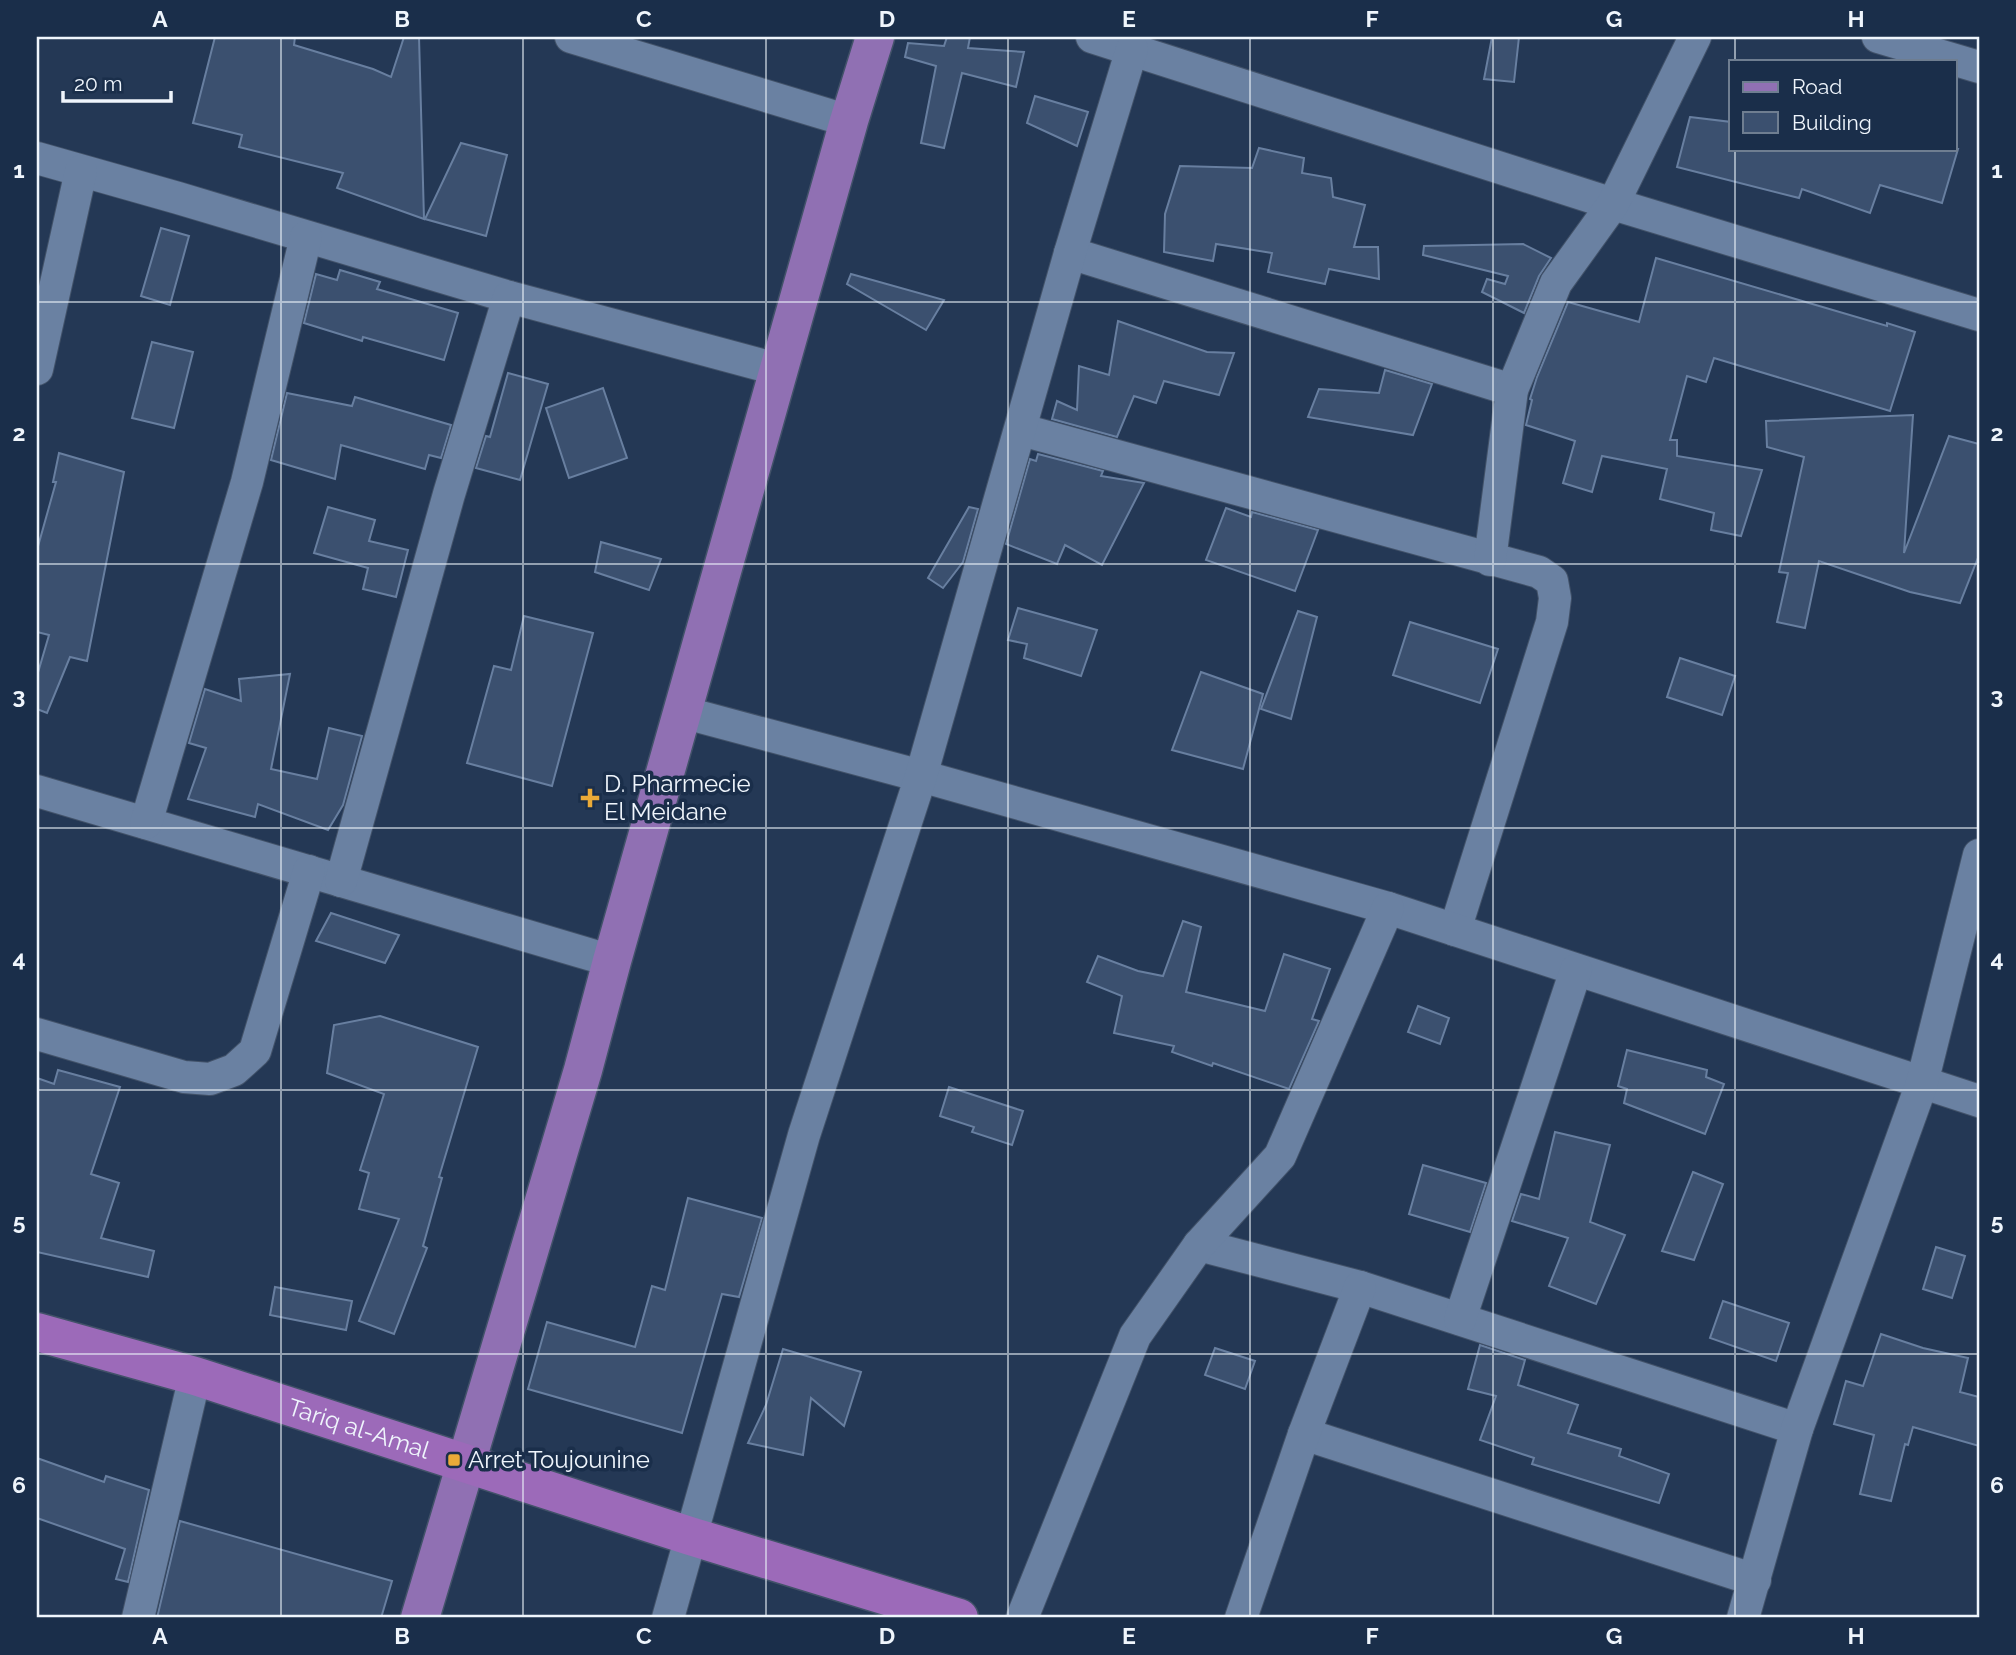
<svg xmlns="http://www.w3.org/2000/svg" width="2016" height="1655" font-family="Raleway,sans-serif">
  <rect width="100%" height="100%" fill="#243855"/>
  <!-- building -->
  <g fill="#3b506f" stroke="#687fa0" stroke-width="2">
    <path d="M215,37H295L294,45L373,69L391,77L404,37H419L424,219L337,188L343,173L239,147L242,135L193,123Z"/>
    <path d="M947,37H970L968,48L1024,52L1016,87L962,73L944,148L921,143L936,66L905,57L908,43L944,46Z"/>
    <path d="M1492,37H1519L1514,82L1484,79Z"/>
    <path d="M1035,96L1088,112L1077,146L1027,123Z"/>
    <path d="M1690,117L1731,122V149H1958L1942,203L1880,185L1870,213L1802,189L1799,198L1677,167Z"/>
    <path d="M461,143L507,155L486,236L425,219Z"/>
    <path d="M1259,148L1304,158L1302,173L1331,178L1333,197L1365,205L1354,247H1378L1379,279L1329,269L1325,284L1268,272L1272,253L1216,244L1213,261L1164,252L1165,214L1180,166L1252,168Z"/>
    <path d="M161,228L189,236L170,305L141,296Z"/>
    <path d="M1523,244L1551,258L1539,276L1524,313L1482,292L1487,279L1505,284L1508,276L1423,255L1424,246Z"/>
    <path d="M1656,258L1887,326V323L1915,332L1890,411L1714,358L1706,382L1687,376L1670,440H1677V456L1762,470L1741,536L1711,530L1714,513L1660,499L1667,469L1602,456L1592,492L1563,483L1575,441L1526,425L1532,400L1530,399L1537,377L1568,302L1639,322Z"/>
    <path d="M340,270L380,282L377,289L458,313L444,360L363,337L362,341L304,323L316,274L337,280Z"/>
    <path d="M851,274L944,300L926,330L847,284Z"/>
    <path d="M1118,321L1207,352L1234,353L1219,395L1164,381L1156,403L1134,396L1117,437L1052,419L1057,401L1077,410L1079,366L1109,375Z"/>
    <path d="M152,342L193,352L174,428L132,418Z"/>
    <path d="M1385,370L1432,384L1413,435L1308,417L1319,389L1379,393Z"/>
    <path d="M508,373L548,384L520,480L476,468L486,436L490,437Z"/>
    <path d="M603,388L627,458L569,478L546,408Z"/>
    <path d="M287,393L352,406L355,397L451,425L441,458L429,455L425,469L341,445L335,479L271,460Z"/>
    <path d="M1913,415L1904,553L1949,436L1979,444V555L1960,603L1910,592L1819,561L1805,628L1777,622L1788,573L1779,572L1804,457L1767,447L1766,421Z"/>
    <path d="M59,453L124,472L87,661L70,657L47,713L37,709V676L49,635L37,632V550L56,482H53Z"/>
    <path d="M1038,454L1103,471L1101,476L1144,483L1102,565L1065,545L1057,564L1006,544L1030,459L1036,461Z"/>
    <path d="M328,507L375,520L369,541L408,550L396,597L363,589L368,568L314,553Z"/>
    <path d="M969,507L978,509L963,562L943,588L928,578Z"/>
    <path d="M1226,508L1251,517L1252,512L1318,530L1295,591L1206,560Z"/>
    <path d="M601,542L661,559L649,590L595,572Z"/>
    <path d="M1018,608L1097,630L1081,676L1024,658L1027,644L1008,640Z"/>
    <path d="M1298,611L1317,617L1291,719L1261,709Z"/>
    <path d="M524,616L593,633L552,786L467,763L494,666L511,670Z"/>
    <path d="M1410,622L1498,649L1480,703L1393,675Z"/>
    <path d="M1680,658L1735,676L1722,715L1667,697Z"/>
    <path d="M1201,672L1263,694L1243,769L1172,750Z"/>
    <path d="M290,674L271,769L317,779L329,728L362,736L343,805L328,830L258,804L255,817L188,799L206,748L189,743L205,689L241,701L239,679Z"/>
    <path d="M331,913L399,935L385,963L316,941Z"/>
    <path d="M1183,921L1201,927L1186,992L1265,1011L1284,954L1330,969L1312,1019L1319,1021L1289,1089L1213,1063L1212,1066L1172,1052L1174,1046L1114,1033L1122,996L1087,982L1098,956L1138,971L1163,976Z"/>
    <path d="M1418,1006L1449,1018L1440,1044L1408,1032Z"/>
    <path d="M380,1016L478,1047L439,1177L442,1178L423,1246L427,1248L394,1334L359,1321L399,1219L359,1209L369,1173L360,1170L384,1094L327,1073L334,1025Z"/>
    <path d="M1627,1050L1707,1070L1706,1077L1724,1084L1705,1134L1624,1103L1627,1089L1618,1086Z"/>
    <path d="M58,1070L120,1087L91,1174L119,1183L101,1238L154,1251L148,1277L37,1252V1078L54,1084Z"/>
    <path d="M949,1087L1023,1111L1012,1145L972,1132L974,1127L940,1116Z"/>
    <path d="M1555,1132L1610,1145L1590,1222L1625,1235L1596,1304L1549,1286L1568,1238L1512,1221L1521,1194L1539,1199Z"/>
    <path d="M1423,1165L1486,1183L1470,1232L1409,1214Z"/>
    <path d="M1693,1172L1723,1184L1694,1260L1662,1251Z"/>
    <path d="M688,1198L762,1218L739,1297L722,1294L682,1433L528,1389L547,1322L635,1347L652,1286L665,1290Z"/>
    <path d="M1936,1247L1965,1256L1952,1298L1923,1289Z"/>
    <path d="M275,1287L352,1301L346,1330L270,1315Z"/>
    <path d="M1723,1301L1789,1323L1776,1361L1710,1338Z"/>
    <path d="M1881,1334L1923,1348L1968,1358L1960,1392L1979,1397V1446L1913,1427L1908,1445L1905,1444L1891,1501L1860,1494L1874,1435L1834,1424L1846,1381L1863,1386Z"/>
    <path d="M1480,1345L1525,1360L1518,1385L1578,1405L1568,1433L1621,1449L1619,1456L1669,1474L1659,1503L1532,1464L1534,1458L1480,1440L1496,1396L1468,1389Z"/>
    <path d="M1215,1348L1255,1361L1245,1389L1205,1375Z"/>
    <path d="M783,1349L861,1372L844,1426L811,1398L803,1455L748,1443L766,1405Z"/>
    <path d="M37,1458L104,1482L106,1476L149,1490L128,1582L116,1579L125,1549L37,1518Z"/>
    <path d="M180,1521L392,1581L381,1618H157Z"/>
  </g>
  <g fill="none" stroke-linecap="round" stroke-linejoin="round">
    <!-- minor casing -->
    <g stroke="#425269" stroke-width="34">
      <g id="minor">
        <path d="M571,37L849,121"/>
        <path d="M1092,37L1613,204L1979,315"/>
        <path d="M1878,37L1979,67"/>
        <path d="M37,158L178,198L509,297L780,370"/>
        <path d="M1070,253L1512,390"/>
        <path d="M37,369L81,171"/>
        <path d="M1022,430L1539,572L1552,581L1555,598L1552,622L1455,930"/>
        <path d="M1490,560L1512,390L1556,283L1613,204L1695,37"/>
        <path d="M682,712L921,776L1388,908L1979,1101"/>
        <path d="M37,791L612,961"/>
        <path d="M146,823L247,482L306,237"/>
        <path d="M341,881L449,494L509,297"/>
        <path d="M37,1034L184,1077L210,1079L234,1070L255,1051L309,871"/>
        <path d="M1199,1245L1360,1287L1797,1429"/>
        <path d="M1460,1319L1576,970"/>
        <path d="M1304,1434L1755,1580"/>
        <path d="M138,1618L195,1376"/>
        <path d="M668,1618L804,1135L921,776L1070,253L1132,49"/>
        <path d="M1022,1618L1135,1336L1199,1245L1280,1156L1388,908"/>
        <path d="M1241,1618L1304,1434L1360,1287"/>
        <path d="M1743,1618L1797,1429L1922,1083L1979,855"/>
      </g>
    </g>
    <!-- primary casing -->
    <g stroke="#425269" stroke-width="41">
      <path id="primary" d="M420,1618L583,1070L612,961L849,121L875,37"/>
    </g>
    <!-- trunk casing -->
    <g stroke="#425269" stroke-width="41">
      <g id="trunk">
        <path id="s1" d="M37,1332L195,1376L690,1536L959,1618"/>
      </g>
    </g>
    <!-- minor -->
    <use href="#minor" stroke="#6a81a2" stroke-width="32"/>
    <!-- primary -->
    <use href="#primary" stroke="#9070b3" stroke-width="38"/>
    <!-- trunk -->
    <use href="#trunk" stroke="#9c6ab9" stroke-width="38"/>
  </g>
  <!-- grid -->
  <path fill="none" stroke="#eff5fc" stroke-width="2" stroke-opacity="0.55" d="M281,37V1618M523,37V1618M766,37V1618M1008,37V1618M1250,37V1618M1493,37V1618M1735,37V61M1735,149V1618M37,302H1979M37,564H1979M37,828H1979M37,1090H1979M37,1354H1979"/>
  <!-- markers -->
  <g fill="#eaaa38" stroke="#1a2e4a" stroke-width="2.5">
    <path d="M586.5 787.5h7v7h7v7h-7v7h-7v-7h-7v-7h7z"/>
    <rect x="447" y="1453" width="14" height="14" rx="3.5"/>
  </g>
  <g text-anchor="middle" stroke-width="7" stroke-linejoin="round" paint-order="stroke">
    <!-- poi labels -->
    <g font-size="24" fill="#eff5fc" stroke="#1a2e4a" text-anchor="start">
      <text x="604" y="792">D. Pharmecie<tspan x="604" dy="28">El Meidane</tspan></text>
      <text x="468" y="1468">Arret Toujounine</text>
    </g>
    <!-- street labels -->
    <g font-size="24" fill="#eff5fc" stroke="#1a2e4a">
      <text dy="8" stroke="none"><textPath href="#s1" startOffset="336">Tariq al-Amal</textPath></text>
    </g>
  </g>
  <!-- border -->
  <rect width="2016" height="1655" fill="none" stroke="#1a2e4a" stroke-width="77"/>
  <!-- legend -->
  <rect x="1729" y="60" width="228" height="91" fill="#1a2e4a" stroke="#6f7e91" stroke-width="2"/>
  <rect x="1743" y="82" width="35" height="10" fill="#9070b3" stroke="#6f7e91" stroke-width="2"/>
  <text x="1792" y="94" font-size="21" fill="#eff5fc">Road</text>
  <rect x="1743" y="112" width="35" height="21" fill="#3b506f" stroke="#6f7e91" stroke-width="2"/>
  <text x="1792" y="130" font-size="21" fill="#eff5fc">Building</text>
  <!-- scale -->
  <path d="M63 91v10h108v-10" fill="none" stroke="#eff5fc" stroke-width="3.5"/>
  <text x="74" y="91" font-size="21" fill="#eff5fc" stroke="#1a2e4a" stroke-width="5" paint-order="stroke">20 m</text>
  <rect x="38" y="38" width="1940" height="1578" fill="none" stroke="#eff5fc" stroke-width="2.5"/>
  <g font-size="23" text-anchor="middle" font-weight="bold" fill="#eff5fc">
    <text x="160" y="27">A</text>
    <text x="402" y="27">B</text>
    <text x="644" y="27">C</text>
    <text x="887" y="27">D</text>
    <text x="1129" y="27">E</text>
    <text x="1372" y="27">F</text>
    <text x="1614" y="27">G</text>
    <text x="1856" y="27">H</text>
    <text x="19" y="178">1</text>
    <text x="1997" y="178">1</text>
    <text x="19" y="441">2</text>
    <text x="1997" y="441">2</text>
    <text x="19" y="704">3</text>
    <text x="1997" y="704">3</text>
    <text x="19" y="967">4</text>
    <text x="1997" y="967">4</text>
    <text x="19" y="1230">5</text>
    <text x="1997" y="1230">5</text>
    <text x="19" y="1493">6</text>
    <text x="1997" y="1493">6</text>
    <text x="160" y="1644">A</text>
    <text x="402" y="1644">B</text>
    <text x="644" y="1644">C</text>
    <text x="887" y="1644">D</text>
    <text x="1129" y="1644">E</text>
    <text x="1372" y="1644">F</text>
    <text x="1614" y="1644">G</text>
    <text x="1856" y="1644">H</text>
  </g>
</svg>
